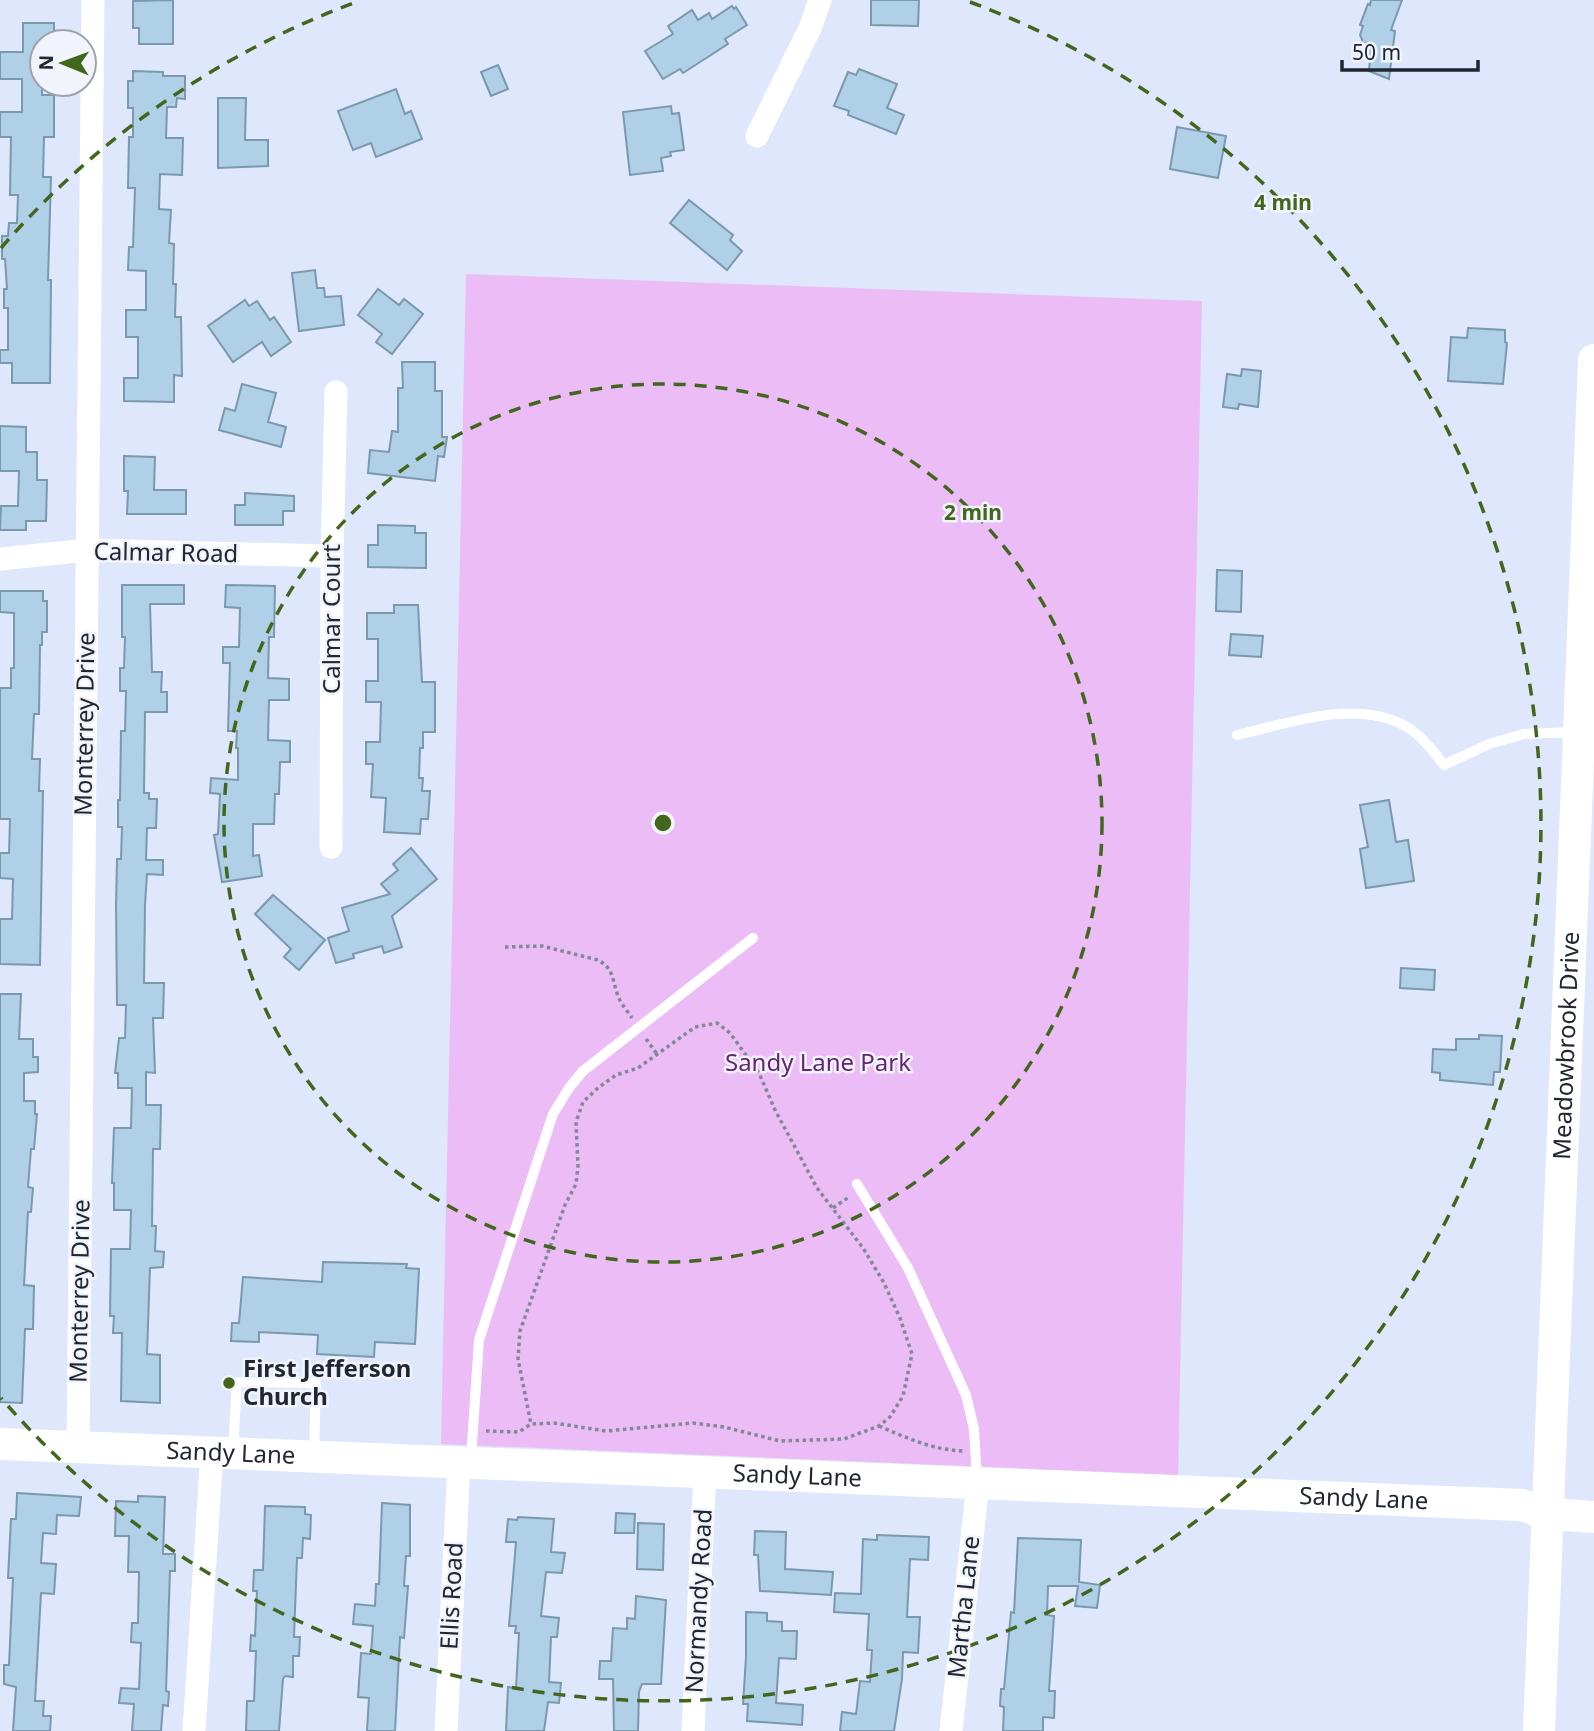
<svg xmlns="http://www.w3.org/2000/svg" width="1594" height="1731" font-family="'Noto Sans',sans-serif">
  <rect width="100%" height="100%" fill="#dee7fb"/>
  <!-- green -->
  <path fill="#ecbcf6" d="M466,274L1202,301L1178,1475L441,1444Z"/>
  <!-- building -->
  <g fill="#b0d0e8" stroke="#7a99ae" stroke-width="2">
    <path d="M173,0V44H139V28H133V1Z"/>
    <path d="M871,0H919L918,26L871,25Z"/>
    <path d="M1371,0H1402L1391,30L1395,31L1389,79L1369,71L1371,44L1363,42L1360,35L1363,26L1360,25L1368,4L1370,5Z"/>
    <path d="M732,6L734,9L736,7L747,25L725,39L728,44L683,73L680,69L663,79L645,51L673,34L668,26L692,10L698,20L709,13L712,19Z"/>
    <path d="M23,23H54V42H42V95H54V137H44L43,177H51L48,280H51L50,383H12V363H0V350H8V308H4V289H7L5,259H2V236H8L9,223H17L18,195H10L11,137H0V112H22V79H0V52H23Z"/>
    <path d="M498,65L508,89L491,96L481,72Z"/>
    <path d="M859,69L897,84L887,108L904,115L896,134L848,115L849,111L834,106L848,72L856,75Z"/>
    <path d="M133,71L163,72V76H185V99L177,98L176,107H167L166,138H183L182,175L160,174L159,209L171,210L169,243L174,244L173,284H176L175,317H181L182,376L174,375V402L124,401V378H138V337H126V310H146V271L128,270L129,247H133L135,188H128L129,137H133V108H128V81H133Z"/>
    <path d="M396,89L405,114L411,111L422,139L376,157L371,143L353,150L338,111Z"/>
    <path d="M218,98H246L245,140H268V166L218,168Z"/>
    <path d="M671,106L672,114L679,113L684,150L670,152L671,156L661,158L663,171L630,175L623,112Z"/>
    <path d="M1177,127L1226,136L1218,178L1170,169Z"/>
    <path d="M689,200L733,235L730,240L742,251L727,270L670,223Z"/>
    <path d="M315,270L317,288H324L325,297L341,296L344,325L299,331L292,273Z"/>
    <path d="M378,289L399,305L404,299L423,314L392,354L376,342L382,334L358,315Z"/>
    <path d="M245,300L249,306L257,301L270,320L274,317L291,342L271,356L262,342L233,362L208,326Z"/>
    <path d="M1468,328L1505,330V342L1507,343L1503,384L1448,381L1451,337L1467,338Z"/>
    <path d="M402,362H435V391H442V437H447L444,457L438,456L435,481L368,473L370,450L389,452L392,431L398,432V388H403Z"/>
    <path d="M1242,369L1261,371L1258,407L1239,404L1238,409L1223,407L1227,374L1241,376Z"/>
    <path d="M242,384L276,393L268,422L286,427L281,447L219,430L225,408L235,411Z"/>
    <path d="M0,426L26,427V452H37V480H47L46,521H26V530H0L1,506H18L19,471H0Z"/>
    <path d="M124,456L155,457L154,490H186V514H127L128,491H124Z"/>
    <path d="M245,493L294,496V511H283V525H235V505H245Z"/>
    <path d="M378,525L415,526V533H426V568L368,567V545H378Z"/>
    <path d="M1217,570L1242,571L1241,612L1216,611Z"/>
    <path d="M122,585H184V604H150L152,672H162L161,692H167V712H145L144,793H149V799H157L156,828H147L146,860H163V875L147,874L145,905L144,983H164L163,1018H153L155,1073L146,1072V1105H161L160,1149H153L152,1226H156L155,1251L164,1252L163,1267L150,1268L147,1354L160,1355V1403L121,1401L122,1333H113L114,1316H110L111,1249H130L131,1210H114V1183H112L114,1128H131L132,1088H118V1073H115L119,1038H125L126,1005H117L116,905L117,859H121L122,827H118V800H120L121,731H125L126,691H120V668H124L125,637H122Z"/>
    <path d="M226,585L275,586L274,637H269L268,678L289,679V700H269L268,740L290,741V762H280L279,794H275L274,824H253V856L259,855L262,876L222,882L214,835L218,834L220,794L210,793L211,778L238,780V748H236L237,731H228L230,663H223V647H239L240,608L225,607Z"/>
    <path d="M0,591H43V601H47V632H42V645H40L39,714H34L32,759H40L39,791H43L40,965L0,964V919H12L13,879L0,878V853H9L10,819H0V688H11V668H14V613L0,612Z"/>
    <path d="M394,605H418L422,682H435V732H423V748H420L419,778H423L422,791H430L428,819H421L420,834L384,832L386,798L371,797L373,764H366V742H380L381,702H366V681H378V639H367V613H394Z"/>
    <path d="M1231,634L1263,636L1261,657L1229,655Z"/>
    <path d="M1389,800L1396,842L1408,840L1414,881L1366,888L1360,849L1368,847L1360,805Z"/>
    <path d="M411,848L437,879L392,916L402,947L384,953L382,946L353,954L354,958L336,963L328,938L349,931L342,908L390,894L381,884L398,870L393,864Z"/>
    <path d="M273,895L325,940L299,970L284,957L291,949L255,914Z"/>
    <path d="M1401,968L1435,970L1434,990L1400,988Z"/>
    <path d="M0,994H21L19,1039H33V1057H38V1072L24,1073V1101H35V1114H37L34,1149H31L28,1187L33,1188L31,1212H28L24,1285L34,1286L33,1329H25L22,1403L0,1402Z"/>
    <path d="M1479,1035L1502,1036L1500,1072H1494L1493,1085L1440,1080V1073L1432,1072L1433,1049L1456,1050V1039H1479Z"/>
    <path d="M323,1262L407,1264L406,1268L419,1269L415,1344L375,1342L374,1357L317,1354L318,1335L259,1332V1342L231,1341L232,1323H239L243,1277L322,1282Z"/>
    <path d="M17,1493L81,1497L79,1516L57,1515L56,1534L43,1533L41,1563L56,1564L54,1594L41,1593L35,1701H44L43,1716H51L50,1731H13L16,1687L4,1684V1665H9L13,1578H8L11,1519H16Z"/>
    <path d="M138,1496L165,1497L163,1554H175V1571H170L166,1691L169,1692L168,1706L163,1705L161,1731H132L134,1704L119,1703L121,1688L139,1689L141,1643L131,1642L132,1623H138L139,1572H128L129,1536H115L116,1501L138,1502Z"/>
    <path d="M382,1503L410,1505V1556H406L404,1586H408L404,1638L400,1637L395,1731H367L369,1698L358,1697L361,1653L371,1654L373,1626L353,1624L355,1604L375,1606L376,1584H379Z"/>
    <path d="M265,1506L305,1507V1514L311,1515L310,1539L303,1538L302,1558H297L294,1637H300L299,1656H293V1677L285,1676L283,1679L279,1731H246L247,1701H254L256,1651H250L251,1635L255,1636L257,1591H253L254,1570H263Z"/>
    <path d="M616,1513L635,1514L634,1533H615Z"/>
    <path d="M518,1517L554,1519L551,1552L565,1553L562,1573L546,1572L541,1616L559,1618L557,1637H551L549,1682L561,1683L559,1703L548,1702L544,1731H506L508,1687L516,1688L519,1633H515L516,1626H509L516,1542H506L508,1519L517,1520Z"/>
    <path d="M638,1523L664,1524L663,1570L637,1569Z"/>
    <path d="M755,1531L786,1532L785,1569L833,1572L831,1595L760,1591L758,1555H754Z"/>
    <path d="M877,1535L929,1537L928,1560L910,1559L907,1617H920L918,1653L903,1652L902,1679L894,1731H840L842,1712L856,1714L860,1681L870,1682L872,1650H867L869,1614L834,1612L835,1593L861,1594L863,1539L877,1540Z"/>
    <path d="M1018,1538L1081,1540L1079,1582L1100,1585L1097,1608L1075,1606L1078,1586H1048L1047,1615L1054,1616L1049,1691H1055L1054,1718L1043,1717V1731H1003L1004,1707L1000,1706L1001,1689H1004L1011,1612L1014,1613Z"/>
    <path d="M636,1596L666,1600L661,1684H642L639,1692L638,1731H614L613,1679H599L600,1661H611L613,1628L627,1629V1618L635,1619Z"/>
    <path d="M746,1612L767,1613V1621L782,1622V1631H797L796,1659L779,1658L776,1703L803,1705L802,1725L747,1721L748,1704H743L746,1657Z"/>
  </g>
  <g fill="none" stroke-linecap="round" stroke-linejoin="round">
    <!-- path -->
    <g stroke="#818898" stroke-width="3.5" stroke-dasharray="3.5 3.5" stroke-linecap="butt">
      <path d="M505,947L542,946L598,960C613,968 612,978 617,993C619,1002 627,1010 632,1018"/>
      <path d="M646,1039L657,1054"/>
      <path d="M833,1208L849,1197"/>
      <path d="M879,1426C907,1438 933,1450 964,1451"/>
      <path d="M486,1431L519,1432L531,1424L554,1423L606,1431L693,1423L724,1427L780,1441L844,1439L879,1426L890,1417L903,1396L912,1354L900,1318L884,1283L863,1248L817,1188L775,1110L759,1073L730,1033L717,1023L695,1027L638,1068L616,1075L598,1088L583,1102L576,1122L578,1166L576,1184L565,1205L520,1331L518,1359L531,1424"/>
    </g>
    <!-- lane -->
    <g stroke="#fff" stroke-width="10">
      <path d="M1237,735C1289,723 1357,698 1407,727C1422,736 1433,751 1444,765L1489,744L1524,734L1576,732"/>
      <path d="M857,1184L908,1268L966,1395L974,1429L977,1480"/>
      <path d="M233,1450L237,1382L316,1383L314,1454"/>
      <path d="M471,1459L479,1340L553,1114L569,1088L583,1071L753,938"/>
    </g>
    <!-- street -->
    <g stroke="#fff" stroke-width="23">
      <path d="M757,136L811,26L820,0"/>
      <path d="M0,559L87,550L332,556"/>
      <path d="M331,847L332,556L336,392"/>
      <path d="M78,1447L93,0"/>
      <path d="M194,1731L212,1452"/>
      <path d="M446,1731L459,1462"/>
      <path d="M693,1731L705,1472"/>
      <path d="M951,1731L978,1483"/>
    </g>
    <!-- secondary -->
    <g stroke="#fff" stroke-width="32">
      <path id="s1" d="M0,1444L1522,1505L1548,1514L1594,1517"/>
      <path id="s2" d="M1539,1731L1594,360"/>
    </g>
  </g>
  <!-- distance rings -->
  <g fill="none" stroke="#43661d" stroke-width="3.5" stroke-dasharray="12 9">
    <circle cx="663" cy="823" r="439"/>
    <path d="M1 248A877 877 0 0 1 356 2M970 2A877 877 0 1 1 1 1398"/>
  </g>
  <!-- markers -->
  <circle fill="#43661d" stroke="#f1f4fb" stroke-width="2.5" cx="229" cy="1383" r="7"/>
  <g text-anchor="middle" stroke-width="5" stroke-linejoin="round" paint-order="stroke">
    <!-- street labels -->
    <g font-size="24" fill="#212632" stroke="#f1f4fb">
      <text transform="translate(166 553) rotate(1)" y="8">Calmar Road</text>
      <text transform="translate(332 619) rotate(-90)" y="8">Calmar Court</text>
      <text transform="translate(85 724) rotate(-89)" y="8">Monterrey Drive</text>
      <text dy="8" stroke="none"><textPath href="#s2" startOffset="686">Meadowbrook Drive</textPath></text>
      <text transform="translate(80 1291) rotate(-89)" y="8">Monterrey Drive</text>
      <text dy="8" stroke="none"><textPath href="#s1" startOffset="231">Sandy Lane</textPath></text>
      <text dy="8" stroke="none"><textPath href="#s1" startOffset="798">Sandy Lane</textPath></text>
      <text dy="8" stroke="none"><textPath href="#s1" startOffset="1365">Sandy Lane</textPath></text>
      <text transform="translate(452 1596) rotate(-87)" y="8">Ellis Road</text>
      <text transform="translate(699 1601) rotate(-87)" y="8">Normandy Road</text>
      <text transform="translate(964 1607) rotate(-84)" y="8">Martha Lane</text>
    </g>
    <!-- park labels -->
    <g font-size="24" fill="#6a2279" stroke="#f1f4fb">
      <text x="818" y="1071">Sandy Lane Park</text>
    </g>
    <!-- poi labels -->
    <g font-size="24" font-weight="bold" fill="#212632" stroke="#f1f4fb" text-anchor="start">
      <text x="243" y="1377">First Jefferson<tspan x="243" dy="28">Church</tspan></text>
    </g>
  </g>
  <circle cx="663" cy="823" r="10" fill="#43661d" stroke="#f1f4fb" stroke-width="3.5"/>
  <g font-size="21" text-anchor="middle" font-weight="bold" fill="#43661d" stroke="#f1f4fb" stroke-width="5" stroke-linejoin="round" paint-order="stroke">
    <text x="1283" y="210">4 min</text>
    <text x="973" y="520">2 min</text>
  </g>
  <!-- north arrow -->
  <g transform="translate(63 63) rotate(271)"><circle r="33" fill="#f1f4fb" stroke="#9ea2ab" stroke-width="2"/>
  <path d="M0-5L12 26L0 18L-12 26Z" fill="#43661d"/>
  <text y="-10" font-size="19" font-weight="bold" text-anchor="middle" fill="#212632">N</text>
  </g>
  <!-- scale -->
  <path d="M1342 60v10h136v-10" fill="none" stroke="#212632" stroke-width="3.5"/>
  <text x="1352" y="60" font-size="21" fill="#212632" stroke="#f1f4fb" stroke-width="5" paint-order="stroke">50 m</text>
</svg>
